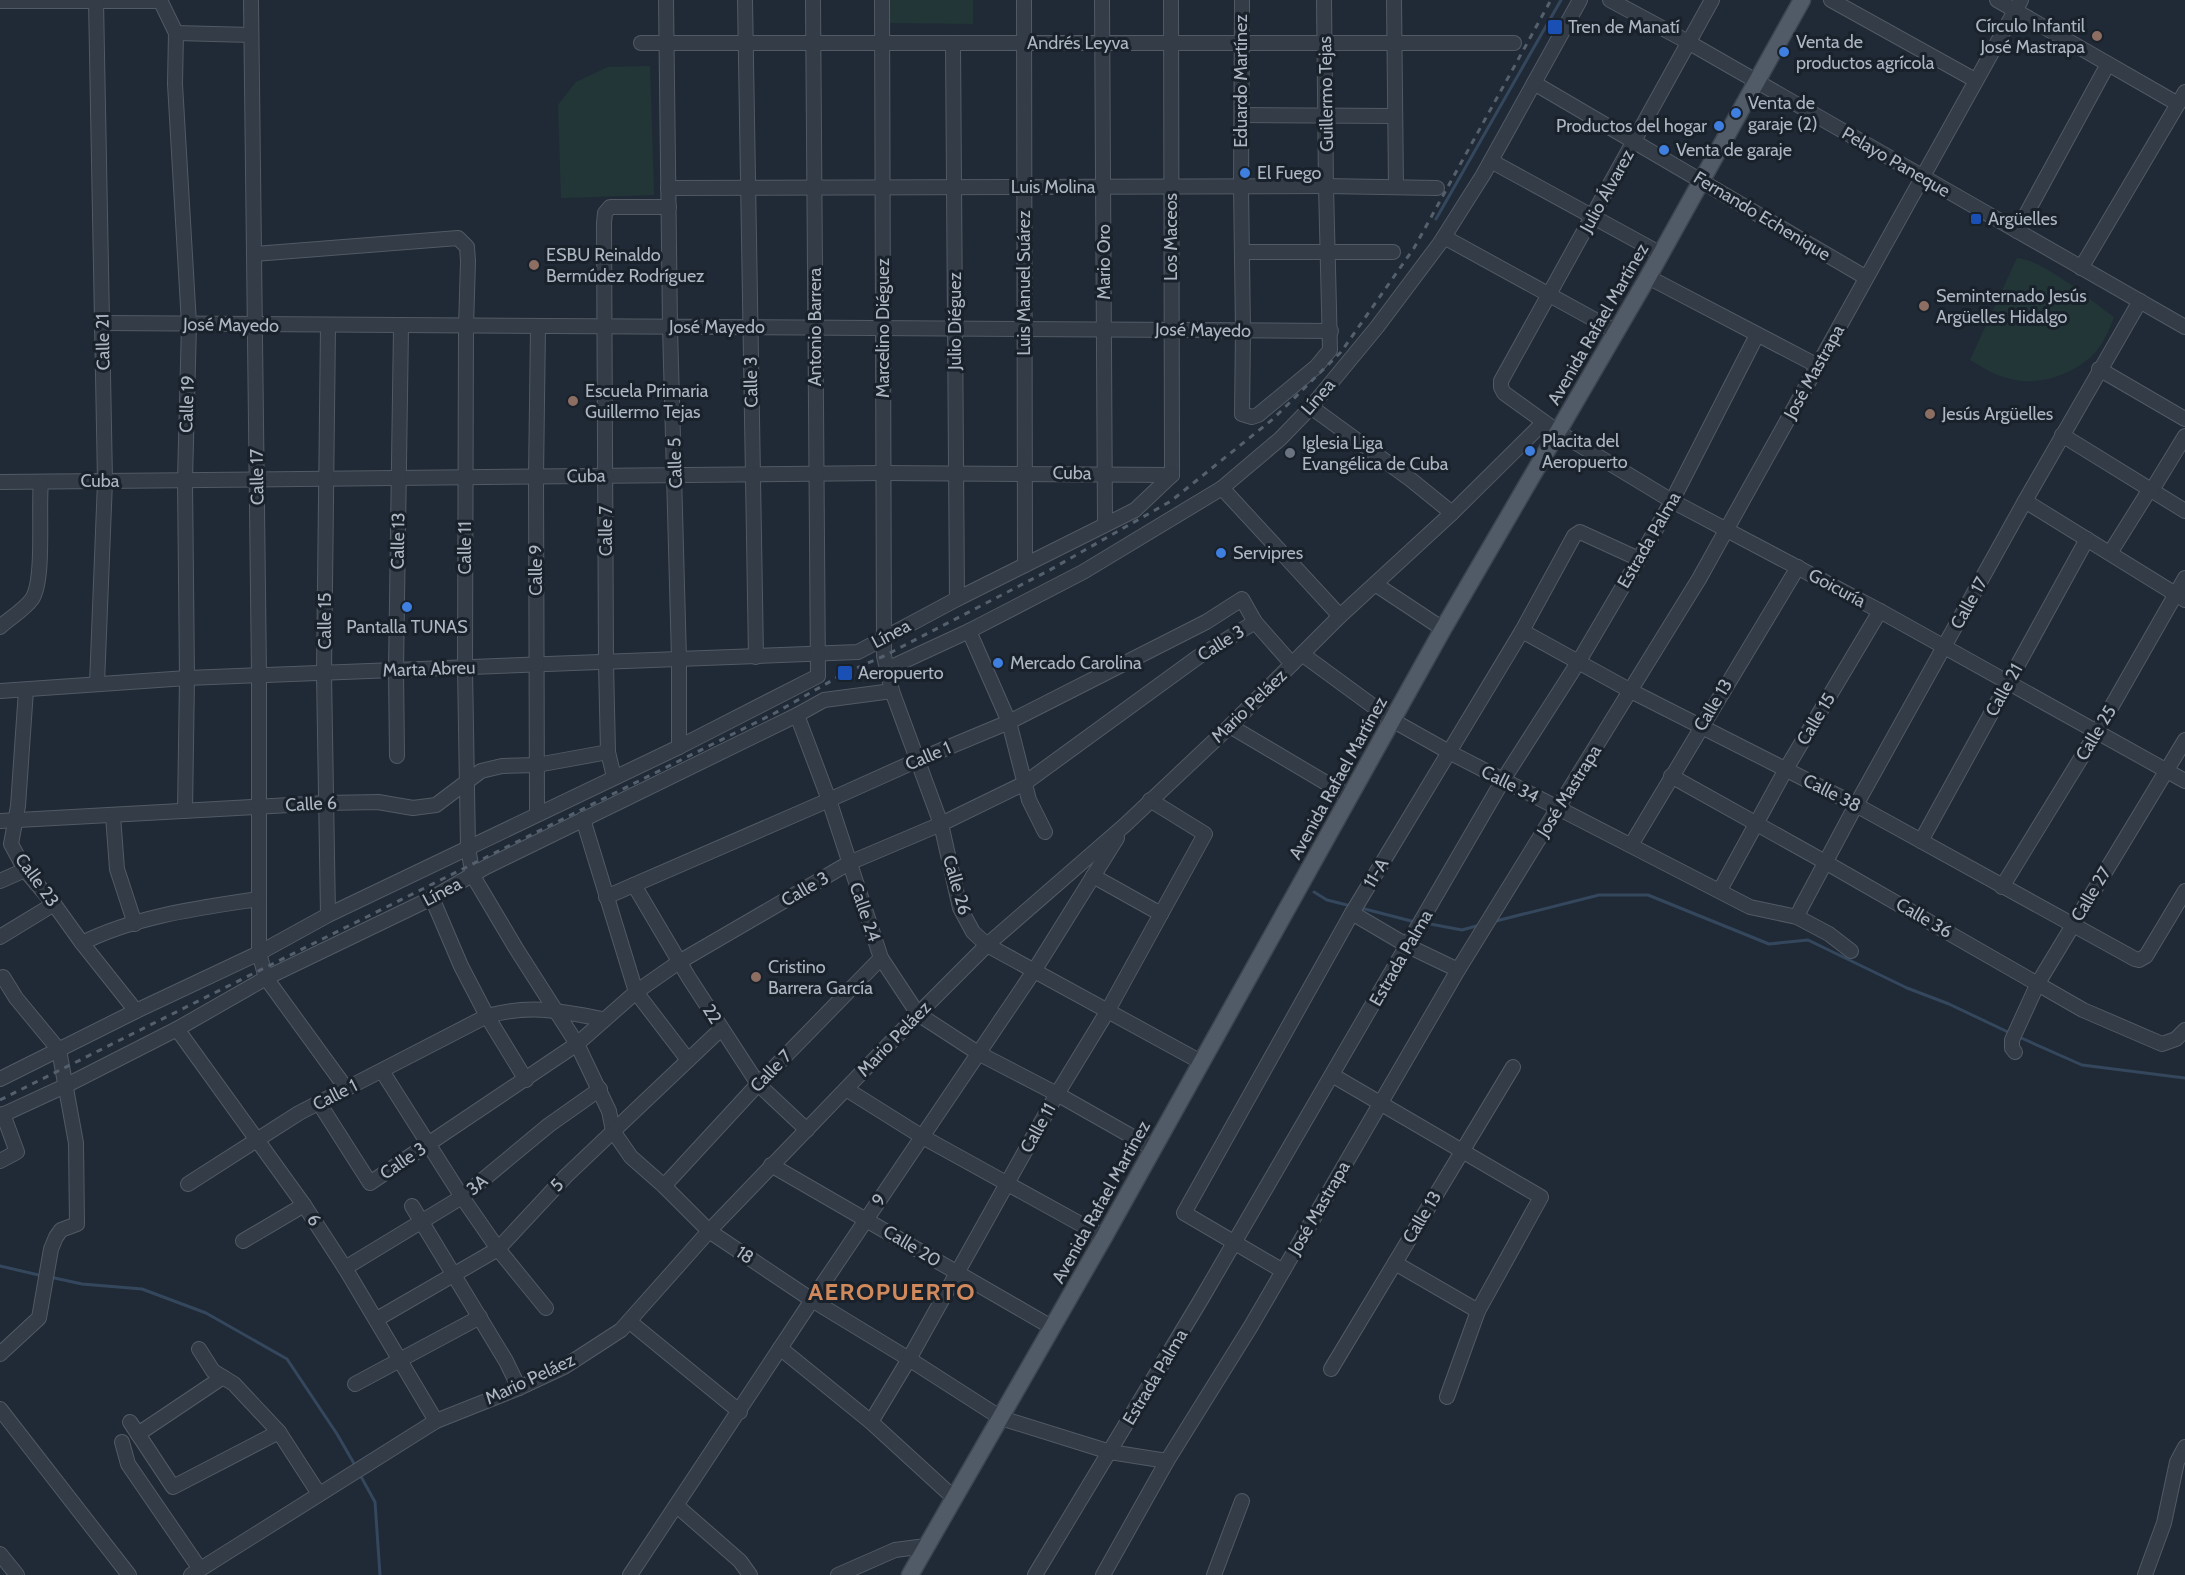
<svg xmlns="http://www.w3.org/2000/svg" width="2185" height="1575" font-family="Cabin,sans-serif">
  <rect width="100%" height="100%" fill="#202a36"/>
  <!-- green -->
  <g fill="#223637">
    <path d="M889,0H973V24L889,23Z"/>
    <path d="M650,66L654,195L561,198L558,105L576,82L608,67Z"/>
    <path d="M2017,258C2044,260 2090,300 2114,317C2108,332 2101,350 2087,360C2065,378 2032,387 2004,377C1992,374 1981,366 1970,360Z"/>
  </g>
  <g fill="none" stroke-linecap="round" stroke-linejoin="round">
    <!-- stream -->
    <g stroke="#34475d" stroke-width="3">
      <path d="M1436,219L1561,0"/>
      <path d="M1314,892L1327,900L1351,906"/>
      <path d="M1361,908L1415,922"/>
      <path d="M1492,922L1599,895H1648L1769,944L1808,940L1907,988L1949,1004L2010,1033"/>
      <path d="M1425,923L1462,930L1480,925"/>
      <path d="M2019,1037L2082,1065L2185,1078"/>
      <path d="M0,1266L43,1276"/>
      <path d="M50,1277L82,1284L142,1289L206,1313L287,1359L337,1434L356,1467"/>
      <path d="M359,1473L375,1502L380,1575"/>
    </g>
    <!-- minor casing -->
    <g stroke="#515a65" stroke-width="16">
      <g id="minor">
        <path d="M160,0L176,33L175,84L189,324L185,480L187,678L185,811"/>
        <path d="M251,0L259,676V953L266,978L346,1088"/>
        <path d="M666,0L670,327L679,659V747"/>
        <path d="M745,0L756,657"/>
        <path d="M882,0L884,656L892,691L941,824L960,908L973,932L987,945L1201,1062"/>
        <path d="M1024,0L1025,565"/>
        <path d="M1102,0L1105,524"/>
        <path d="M1171,0L1172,475"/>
        <path d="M1242,0L1241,186L1243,331L1242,414L1252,417L1258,415L1316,367L1330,350L1326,186L1324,0"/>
        <path d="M1394,0L1396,187"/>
        <path d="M1610,0L1688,42L2185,327"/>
        <path d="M1712,0L1501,381V387L1504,393L1558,432L1672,501L1880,611L2185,781"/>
        <path d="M1831,0L1975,80"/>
        <path d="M1997,0L2178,104"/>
        <path d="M0,1H161"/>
        <path d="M96,1L105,481L97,684"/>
        <path d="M176,33L251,35"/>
        <path d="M641,43H1514"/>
        <path d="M953,44L957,599"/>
        <path d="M1534,83L1865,277"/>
        <path d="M1242,115L1394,116"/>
        <path d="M1491,161L1661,254"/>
        <path d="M668,188L1326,186L1437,188"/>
        <path d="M2017,231L2108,64"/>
        <path d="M1444,237L1615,331"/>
        <path d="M1243,252H1393"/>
        <path d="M254,254L458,238L467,247L468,261L466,327L465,668L468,848L473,876L517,950L577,1044L609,1111L613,1131L631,1157L664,1186L709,1231L812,1300L909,1359L1001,1418L1110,1452L1167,1461"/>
        <path d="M2081,268L2185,92"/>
        <path d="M1648,277L1818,366"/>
        <path d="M103,323L1331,331"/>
        <path d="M2099,369L2185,419"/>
        <path d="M1311,407L1410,479L1452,513"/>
        <path d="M2062,435L2185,511"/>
        <path d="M0,482L883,473L1172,475"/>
        <path d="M1222,488L1340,616"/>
        <path d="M2152,490L2185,436"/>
        <path d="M2025,501L2185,600"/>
        <path d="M2110,553L2150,489"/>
        <path d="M1375,584L1443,629"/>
        <path d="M0,627C10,618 25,609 32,599C45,580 38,507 41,482"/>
        <path d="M969,631L1009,722L1029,800L1045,832"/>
        <path d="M1522,631L1631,691L1856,805L2135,959L2139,960L2146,956L2185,891"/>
        <path d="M1302,654L1392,720L1449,752L1750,907L1797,917"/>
        <path d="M887,669L969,631L1083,572L1222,488L1280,439L1311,407L1377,327L1440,243L1483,175L1580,0"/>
        <path d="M26,690L18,806L11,844L25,870L54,904L82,943L136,1011"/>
        <path d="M0,691L187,678L858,652L957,599L1135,510L1172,475"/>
        <path d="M797,715L829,800L881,958L918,1014L978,1053L1057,1094L1154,1149"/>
        <path d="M1230,726L1350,797"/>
        <path d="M397,756L396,670L401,326"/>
        <path d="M1671,776L1825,862L2083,1010L2162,1044L2176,1039L2185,1030"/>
        <path d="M614,777L608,752L606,663L604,223L605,213L610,207H669"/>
        <path d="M537,813L536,477L538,327"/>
        <path d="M113,816L117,869L135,924"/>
        <path d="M583,819L636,992L688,1060"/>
        <path d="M0,821L326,803L378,802L413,808L436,805L481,771L502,766L537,765L608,752"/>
        <path d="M1921,841L2087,539"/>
        <path d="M1631,845L1798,567"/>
        <path d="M1093,876L1161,914"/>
        <path d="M0,881L25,870"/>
        <path d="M634,885L689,978L758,1084L807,1130"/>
        <path d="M2002,887L2097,732L2185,578"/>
        <path d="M1720,890L1786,769L1880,611"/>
        <path d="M606,897L829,800L918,760L1009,722L1206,622L1242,599L1255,622L1292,664"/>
        <path d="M432,898L461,966L487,1016L526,1080"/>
        <path d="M1352,913L1408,946L1458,970"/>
        <path d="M328,915L324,673L328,326"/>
        <path d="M0,937L54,904"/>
        <path d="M82,943C136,916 199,908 258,899"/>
        <path d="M1851,951L1829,934L1797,917L1801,908L1856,805L2025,501L2140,301"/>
        <path d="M177,1029L304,1205L345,1268L436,1421"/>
        <path d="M2015,1052L2012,1048V1040L2038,983L2185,740"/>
        <path d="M382,1071L462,1197L498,1249L546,1308"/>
        <path d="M1332,1075L1541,1197L1478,1311L1447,1397"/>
        <path d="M0,1079L136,1011L259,953L328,915L679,747L818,676L813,0"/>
        <path d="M846,1089L921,1136L1104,1237"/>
        <path d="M319,1103L370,1183L577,1044L636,992L679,962L849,863L941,824L1025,783L1198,657L1255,622"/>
        <path d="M0,1116L65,1086L177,1029L266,978L432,898L486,867L797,715L824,700L892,691"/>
        <path d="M0,1161L17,1152L3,1114"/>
        <path d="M771,1165L1053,1328"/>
        <path d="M188,1184L299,1113L487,1016C531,1004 559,1011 603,1019"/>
        <path d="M664,1186L758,1084L881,958"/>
        <path d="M412,1206L506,1361L519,1388"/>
        <path d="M243,1241L304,1205"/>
        <path d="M1395,1263L1478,1311"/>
        <path d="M345,1268L462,1197L549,1125L600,1089"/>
        <path d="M1283,1271L1184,1213L1352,913L1522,631L1574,536L1580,532L1639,559"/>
        <path d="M377,1319L498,1249L566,1176L721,1029"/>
        <path d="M630,1322L740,1412"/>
        <path d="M780,1348L871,1422L953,1497"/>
        <path d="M199,1349L213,1371L234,1384L279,1432L319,1494"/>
        <path d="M0,1354L39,1318L51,1249L56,1237L61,1230L77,1224L76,1143L59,1050L16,998L3,977"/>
        <path d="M1331,1369L1513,1067"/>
        <path d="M355,1384L480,1317"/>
        <path d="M0,1409L129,1575"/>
        <path d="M130,1422L173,1487L279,1432"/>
        <path d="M871,1422L909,1359L1057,1094L1107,1012L1205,834L1150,800"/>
        <path d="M138,1434L223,1377"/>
        <path d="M122,1442L128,1464L200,1569"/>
        <path d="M677,1506L740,1561L750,1575"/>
        <path d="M0,1554L17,1575"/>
        <path d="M191,1575L436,1421L519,1388L564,1367L621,1330L709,1231L918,1014L987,945L1125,825L1230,726L1340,616L1452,513L1544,422"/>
        <path d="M630,1575L812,1300L1034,971L1117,838"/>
        <path d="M838,1575L895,1550L926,1546"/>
        <path d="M1035,1575L1202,1298L1503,780L1579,661L1639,559L1672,501L1757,335"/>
        <path d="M1103,1575L1167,1461L1251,1326L1458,970L1699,579L2021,0"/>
        <path d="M1214,1575L1242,1501"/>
        <path d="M2145,1575L2164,1523L2177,1462L2185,1447"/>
      </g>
    </g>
    <!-- major casing -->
    <g stroke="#3d4550" stroke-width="19">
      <path id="major" d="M910,1575L1104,1237L1443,629L1648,277L1802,0"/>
    </g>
    <!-- minor -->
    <use href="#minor" stroke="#333c47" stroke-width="14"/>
    <!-- major -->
    <use href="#major" stroke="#515b67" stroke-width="16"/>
    <!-- rail -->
    <path stroke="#55606e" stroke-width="3" stroke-dasharray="6 6" stroke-linecap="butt" d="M0,1100L775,713L845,673L884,656L1048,571L1171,501L1273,419L1341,352L1414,248L1551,0"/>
  </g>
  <!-- markers -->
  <g fill="#1a4fb4" stroke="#19212b" stroke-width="2">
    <rect x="1547" y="19" width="16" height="16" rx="3"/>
    <rect x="1970" y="213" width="12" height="12" rx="3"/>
    <rect x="837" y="665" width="16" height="16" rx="3"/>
  </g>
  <g fill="#8d6e63" stroke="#19212b" stroke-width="2">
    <circle cx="2097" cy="36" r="6"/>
    <circle cx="534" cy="265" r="6"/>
    <circle cx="1924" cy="306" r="6"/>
    <circle cx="573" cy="401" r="6"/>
    <circle cx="1930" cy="414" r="6"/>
    <circle cx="756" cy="977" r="6"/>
  </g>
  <g fill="#3f7fe0" stroke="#19212b" stroke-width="2">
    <circle cx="1784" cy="52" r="6"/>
    <circle cx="1736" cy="113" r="6"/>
    <circle cx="1719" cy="126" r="6"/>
    <circle cx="1664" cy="150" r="6"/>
    <circle cx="1245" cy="173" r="6"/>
    <circle cx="1530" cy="451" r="6"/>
    <circle cx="1221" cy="553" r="6"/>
    <circle cx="407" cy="607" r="6"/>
    <circle cx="998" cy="663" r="6"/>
  </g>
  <circle fill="#6b7280" stroke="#19212b" stroke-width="2" cx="1290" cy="453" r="6"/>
  <g text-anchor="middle" stroke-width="6" stroke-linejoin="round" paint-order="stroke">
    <!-- poi labels -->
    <g font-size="18" fill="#adb7c4" stroke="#19212b" text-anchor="start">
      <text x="2085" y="32" text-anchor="end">Círculo Infantil<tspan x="2085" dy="21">José Mastrapa</tspan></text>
      <text x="1568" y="33">Tren de Manatí</text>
      <text x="1796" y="48">Venta de<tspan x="1796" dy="21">productos agrícola</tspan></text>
      <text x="1748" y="109">Venta de<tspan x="1748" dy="21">garaje (2)</tspan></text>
      <text x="1707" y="132" text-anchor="end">Productos del hogar</text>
      <text x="1676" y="156">Venta de garaje</text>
      <text x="1257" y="179">El Fuego</text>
      <text x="1988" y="225">Argüelles</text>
      <text x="546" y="261">ESBU Reinaldo<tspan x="546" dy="21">Bermúdez Rodríguez</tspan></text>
      <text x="1936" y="302">Seminternado Jesús<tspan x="1936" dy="21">Argüelles Hidalgo</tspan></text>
      <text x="585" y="397">Escuela Primaria<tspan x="585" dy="21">Guillermo Tejas</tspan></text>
      <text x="1942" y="420">Jesús Argüelles</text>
      <text x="1542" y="447">Placita del<tspan x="1542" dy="21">Aeropuerto</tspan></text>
      <text x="1302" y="449">Iglesia Liga<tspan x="1302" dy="21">Evangélica de Cuba</tspan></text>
      <text x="1233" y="559">Servipres</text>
      <text x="407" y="633" text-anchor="middle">Pantalla TUNAS</text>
      <text x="1010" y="669">Mercado Carolina</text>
      <text x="858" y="679">Aeropuerto</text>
      <text x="768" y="973">Cristino<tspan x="768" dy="21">Barrera García</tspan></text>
    </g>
    <!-- street labels -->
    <g font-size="18" fill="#adb7c4" stroke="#19212b">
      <text x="1078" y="49">Andrés Leyva</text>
      <text transform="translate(1241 81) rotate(-90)" y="6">Eduardo Martínez</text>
      <text transform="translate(1326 94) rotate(-91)" y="6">Guillermo Tejas</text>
      <text transform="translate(1896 162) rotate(30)" y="6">Pelayo Paneque</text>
      <text x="1053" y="193">Luis Molina</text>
      <text transform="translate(1607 191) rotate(-61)" y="6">Julio Álvarez</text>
      <text transform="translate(1762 216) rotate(31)" y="6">Fernando Echenique</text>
      <text transform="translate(1171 237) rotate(-90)" y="6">Los Maceos</text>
      <text transform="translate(1104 262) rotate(-90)" y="6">Mario Oro</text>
      <text transform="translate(1024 283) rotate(-90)" y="6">Luis Manuel Suárez</text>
      <text transform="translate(955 321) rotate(-90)" y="6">Julio Diéguez</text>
      <text transform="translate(1598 324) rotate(-60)" y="6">Avenida Rafael Martínez</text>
      <text transform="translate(231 325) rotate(1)" y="6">José Mayedo</text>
      <text x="717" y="333">José Mayedo</text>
      <text transform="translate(815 327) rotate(-90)" y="6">Antonio Barrera</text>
      <text transform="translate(883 328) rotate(-90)" y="6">Marcelino Diéguez</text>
      <text transform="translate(1203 330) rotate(1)" y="6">José Mayedo</text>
      <text transform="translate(103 342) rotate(-91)" y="6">Calle 21</text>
      <text transform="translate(1814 372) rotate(-61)" y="6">José Mastrapa</text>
      <text transform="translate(751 382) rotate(-91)" y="6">Calle 3</text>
      <text transform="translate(1318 397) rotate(-49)" y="6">Línea</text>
      <text transform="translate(187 404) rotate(-88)" y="6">Calle 19</text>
      <text transform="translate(675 463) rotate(-92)" y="6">Calle 5</text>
      <text transform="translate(1072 473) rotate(1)" y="6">Cuba</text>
      <text transform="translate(586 476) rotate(-1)" y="6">Cuba</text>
      <text transform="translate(257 477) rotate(-91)" y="6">Calle 17</text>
      <text x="100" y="487">Cuba</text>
      <text transform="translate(606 531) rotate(-90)" y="6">Calle 7</text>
      <text transform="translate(1649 540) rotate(-60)" y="6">Estrada Palma</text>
      <text transform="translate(398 541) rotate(-89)" y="6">Calle 13</text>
      <text transform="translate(465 548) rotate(-90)" y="6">Calle 11</text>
      <text transform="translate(536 570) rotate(-90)" y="6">Calle 9</text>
      <text transform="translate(1837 588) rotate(28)" y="6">Goicuría</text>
      <text transform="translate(1969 603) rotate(-61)" y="6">Calle 17</text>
      <text transform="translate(325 621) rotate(-90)" y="6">Calle 15</text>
      <text transform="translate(891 634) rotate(-28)" y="6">Línea</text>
      <text transform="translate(1221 643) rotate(-32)" y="6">Calle 3</text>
      <text transform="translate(429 669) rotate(-2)" y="6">Marta Abreu</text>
      <text transform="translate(2004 690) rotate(-61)" y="6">Calle 21</text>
      <text transform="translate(1713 705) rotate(-59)" y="6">Calle 13</text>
      <text transform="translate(1249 706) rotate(-44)" y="6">Mario Peláez</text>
      <text transform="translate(1816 719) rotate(-59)" y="6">Calle 15</text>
      <text transform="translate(2096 733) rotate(-59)" y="6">Calle 25</text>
      <text transform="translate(928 756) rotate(-23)" y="6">Calle 1</text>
      <text transform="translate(1338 778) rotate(-61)" y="6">Avenida Rafael Martínez</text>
      <text transform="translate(1510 784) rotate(27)" y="6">Calle 34</text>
      <text transform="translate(1569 791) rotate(-58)" y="6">José Mastrapa</text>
      <text transform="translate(1832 793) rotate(27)" y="6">Calle 38</text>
      <text transform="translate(311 804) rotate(-3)" y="6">Calle 6</text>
      <text transform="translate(1376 873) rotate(-59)" y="6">11-A</text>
      <text transform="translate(37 880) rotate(54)" y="6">Calle 23</text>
      <text transform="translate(957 885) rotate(74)" y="6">Calle 26</text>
      <text transform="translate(805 889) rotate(-30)" y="6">Calle 3</text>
      <text transform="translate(442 892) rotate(-28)" y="6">Línea</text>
      <text transform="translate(2091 894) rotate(-59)" y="6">Calle 27</text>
      <text transform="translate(865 912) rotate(71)" y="6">Calle 24</text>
      <text transform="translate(1924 918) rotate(30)" y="6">Calle 36</text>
      <text transform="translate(1401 958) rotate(-60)" y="6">Estrada Palma</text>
      <text transform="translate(712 1014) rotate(58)" y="6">22</text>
      <text transform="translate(894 1039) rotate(-46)" y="6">Mario Peláez</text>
      <text transform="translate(771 1071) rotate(-46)" y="6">Calle 7</text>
      <text transform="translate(335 1095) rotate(-27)" y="6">Calle 1</text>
      <text transform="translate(1038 1128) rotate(-61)" y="6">Calle 11</text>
      <text transform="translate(403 1161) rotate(-34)" y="6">Calle 3</text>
      <text transform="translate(477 1185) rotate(-39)" y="6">3A</text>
      <text transform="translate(557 1185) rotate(-47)" y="6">5</text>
      <text transform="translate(879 1200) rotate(-56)" y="6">9</text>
      <text transform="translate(1101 1202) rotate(-61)" y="6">Avenida Rafael Martínez</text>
      <text transform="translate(1319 1208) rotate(-60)" y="6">José Mastrapa</text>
      <text transform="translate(1422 1217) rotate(-59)" y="6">Calle 13</text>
      <text transform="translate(314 1220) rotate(56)" y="6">6</text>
      <text transform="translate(912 1246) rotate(31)" y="6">Calle 20</text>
      <text transform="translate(745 1255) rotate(34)" y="6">18</text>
      <text transform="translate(1155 1377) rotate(-59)" y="6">Estrada Palma</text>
      <text transform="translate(530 1379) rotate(-25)" y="6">Mario Peláez</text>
    </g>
    <!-- district labels -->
    <g font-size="24" font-weight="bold" letter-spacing="1.5" fill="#d0895c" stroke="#19212b">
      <text x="892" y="1300">AEROPUERTO</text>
    </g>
  </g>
</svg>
